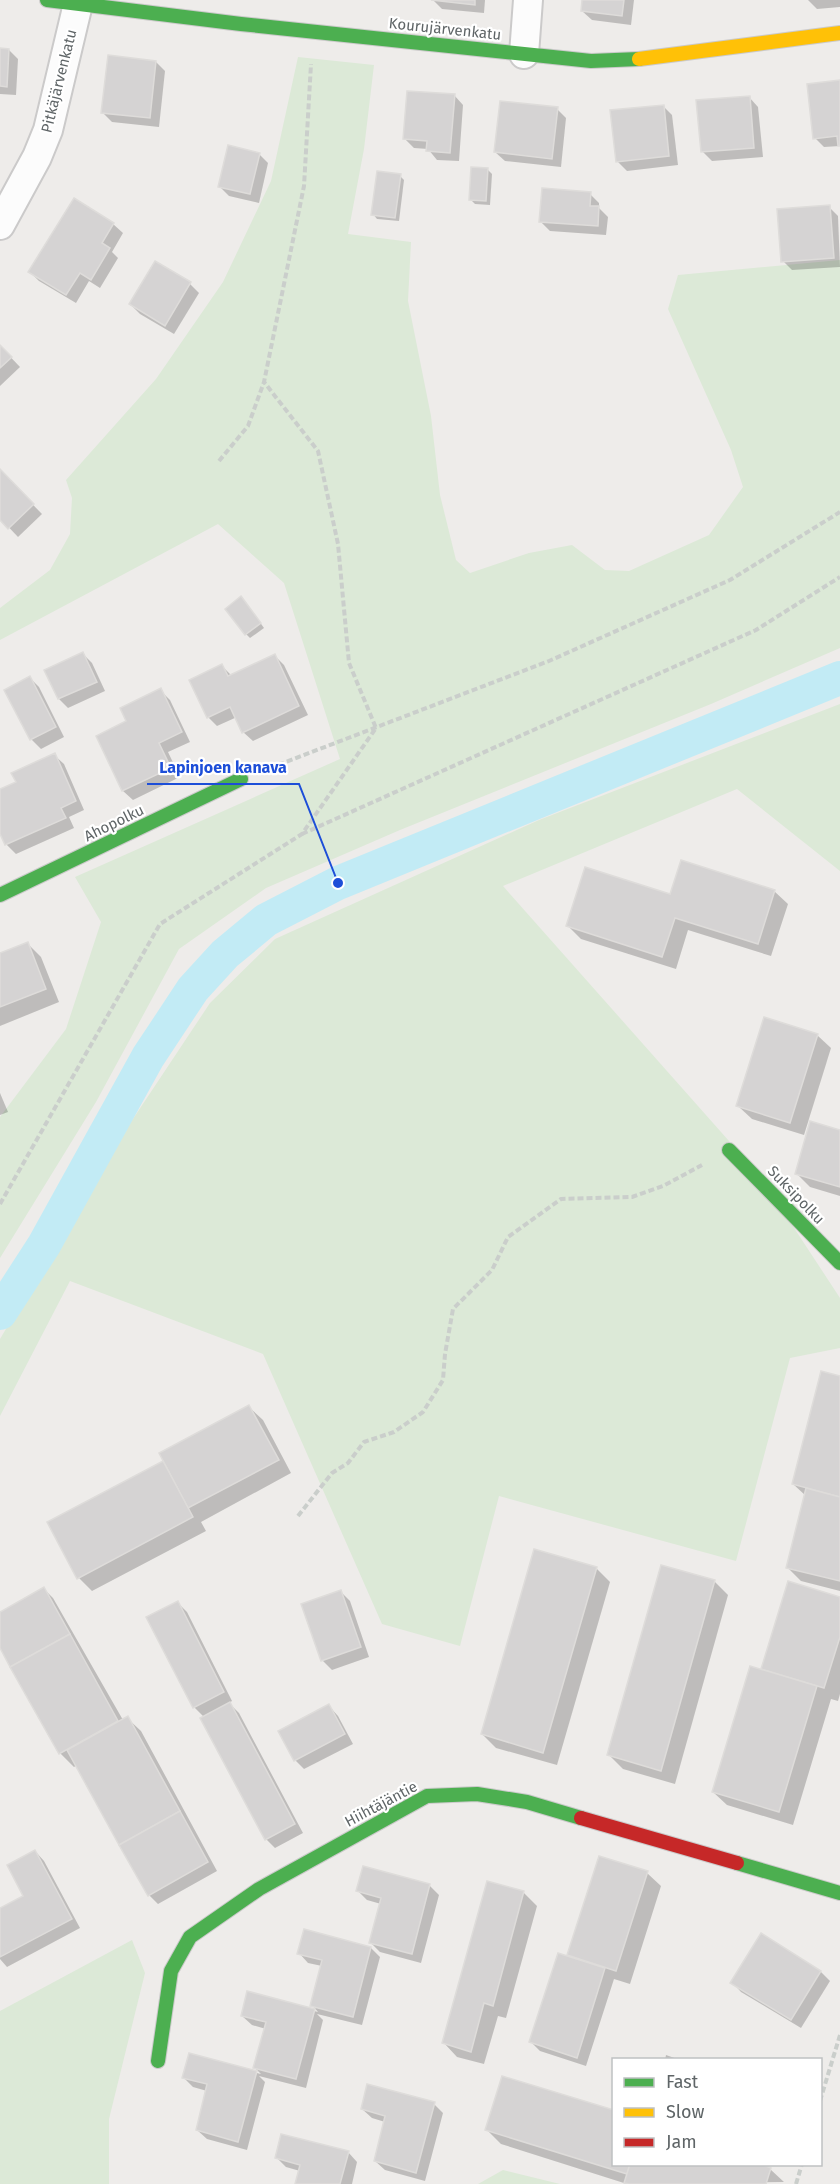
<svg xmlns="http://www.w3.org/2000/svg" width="840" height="2184" font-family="'Fira Sans',sans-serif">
  <rect width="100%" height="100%" fill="#eeecea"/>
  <!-- green -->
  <g fill="#dce9d7">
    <path d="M298,57L374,65L364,149L348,234L411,242L408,301L431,416L440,495L456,560L470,573L529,553L572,545L605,570L629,571L709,535L743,487L731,450L668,309L678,275L840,260V648L711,704L400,830L266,888L179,949L96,1102L0,1258V1117L66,1029L101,922L75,877L340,759L284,583L218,524L0,640V608L50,570L70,534L72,498L66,480L156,379L223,282L271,181Z"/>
    <path d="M840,704V871L737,789L503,886L760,1176L840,1298V1348L790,1358L736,1561L499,1496L460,1646L382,1624L263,1354L70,1281L0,1416V1339L109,1155L210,1003L275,939L539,820Z"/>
    <path d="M132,1940L145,1973L109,2119V2184H0V2011Z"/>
    <path d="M503,2170L560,2184H478Z"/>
  </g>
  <!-- shadow -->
  <g fill="#0003">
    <path d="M433,0H485L484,13L442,9Z"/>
    <path d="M584,0H634L631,25L592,20L582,11Z"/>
    <path d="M808,0H840V7L817,9Z"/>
    <path d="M0,47V50H9L18,59L16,95L0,94Z"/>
    <path d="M156,62L165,71L159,127L112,122L103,113Z"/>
    <path d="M840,82V146L824,147L815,138Z"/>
    <path d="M454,95L463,105L459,161L437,160L428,149L414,148L405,139Z"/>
    <path d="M749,97L758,107L763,157L712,161L702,151Z"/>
    <path d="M663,106L672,115L678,165L627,171L617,161Z"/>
    <path d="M557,109L566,118L561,167L505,161L495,152Z"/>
    <path d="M259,154L268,163L259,203L229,196L220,187Z"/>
    <path d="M487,169L492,174L490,205L475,204L471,200Z"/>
    <path d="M400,176L404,180L399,221L377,219L373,214Z"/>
    <path d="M590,194L599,203V208L608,217L606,235L550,231L540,221Z"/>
    <path d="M829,207L838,216L840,267L792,270L783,261Z"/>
    <path d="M113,224L123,233L112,252L118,258L100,288L89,281L76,303L39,281L30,272Z"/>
    <path d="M156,263L190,284L199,293L174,334L140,314L130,304Z"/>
    <path d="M0,346L20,367L0,386Z"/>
    <path d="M0,471L42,514L18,537L0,518Z"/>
    <path d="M246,603L264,628L250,638L246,634Z"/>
    <path d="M83,654L92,663L105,691L68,708L59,699Z"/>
    <path d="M275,656L284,665L308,715L253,741L243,732L237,717L217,726L208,717L222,666L231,675Z"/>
    <path d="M30,678L39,687L64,737L41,749L32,740L7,690Z"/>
    <path d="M160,690L170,700L190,742L168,752L180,777L133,800L123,791L98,737L128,722Z"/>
    <path d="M54,755L64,764L84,810L69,817L74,828L16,854L6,844L0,830V791L18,783Z"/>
    <path d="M774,891L788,904L771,956L688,930L676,969L581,939L568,926L671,896Z"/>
    <path d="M27,943L41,957L59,1002L0,1026V954Z"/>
    <path d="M817,1035L831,1048L804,1135L752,1119L738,1106Z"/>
    <path d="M0,1093L8,1112L0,1115Z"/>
    <path d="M840,1132V1196L810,1187L796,1173Z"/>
    <path d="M840,1377V1591L801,1581L787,1567L806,1496L793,1484Z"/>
    <path d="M249,1407L263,1420L291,1473L201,1522L206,1531L92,1591L79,1578L49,1523L165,1461Z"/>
    <path d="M596,1568L610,1582L557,1765L496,1748L482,1734Z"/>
    <path d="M714,1581L728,1595L675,1784L623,1769L609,1755Z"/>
    <path d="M789,1583L840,1598V1694L838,1701L831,1699L793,1825L727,1805L713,1792L762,1671Z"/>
    <path d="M44,1589L53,1598L123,1720L127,1718L141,1731L217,1871L158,1904L149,1895L77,1765L74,1767L60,1753L0,1645V1613Z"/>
    <path d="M341,1592L350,1601L369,1657L332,1670L322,1660Z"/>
    <path d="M178,1603L187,1612L232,1701L229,1703L239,1713L303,1833L275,1848L266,1839L205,1718L194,1707Z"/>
    <path d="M329,1706L338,1716L353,1744L304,1769L295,1760Z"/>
    <path d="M35,1851L44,1861L80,1928L7,1967L0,1959V1909L25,1896Z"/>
    <path d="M647,1873L661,1886L630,1984L614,1979L586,2066L540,2051L531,2042L573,1959L569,1955Z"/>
    <path d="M429,1885L439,1895L421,1963L380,1952L371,1943L381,1904L367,1900L358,1891Z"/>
    <path d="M523,1892L537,1906L506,2018L498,2016L484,2064L457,2057L444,2043Z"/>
    <path d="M761,1935L821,1972L830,1981L801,2028L741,1992L732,1982Z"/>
    <path d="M371,1948L380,1957L362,2025L317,2014L323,2020L306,2088L259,2076L265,2082L247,2150L207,2139L197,2130L207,2091L193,2087L184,2078L190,2055L261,2074L255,2068L266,2029L252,2025L242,2016L248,1993L318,2012L312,2005L322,1966L308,1963L299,1953Z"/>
    <path d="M666,2055L680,2060H665Z"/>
    <path d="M434,2104L443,2113L425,2181L385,2170L375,2161L385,2122L372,2118L362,2109Z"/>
    <path d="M487,2130L614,2164L770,2169L784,2182L627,2184L501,2144Z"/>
    <path d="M348,2152L357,2162L352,2184H296L300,2171L286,2167L277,2158Z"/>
  </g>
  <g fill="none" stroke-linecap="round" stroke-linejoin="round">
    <!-- canal -->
    <path stroke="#c2ebf5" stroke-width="34" d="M0,1313L44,1245L148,1057L193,989L225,954L266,920L338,883L840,678"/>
  </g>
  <!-- building -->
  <g fill="#d5d3d3" stroke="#dedcda" stroke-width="1.5">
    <path d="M431,0H475V5Z"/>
    <path d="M582,0H624L622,16L581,11Z"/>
    <path d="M0,48L9,49L7,87L0,86Z"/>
    <path d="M108,55L156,61L150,118L101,113Z"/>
    <path d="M840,80V146H838L837,136L813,139L807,84Z"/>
    <path d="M407,91L455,94L450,153L426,151L427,141L403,139Z"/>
    <path d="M750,96L754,148L701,152L696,100Z"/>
    <path d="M500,101L558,107L552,159L494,152Z"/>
    <path d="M664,105L669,156L616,162L610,110Z"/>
    <path d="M228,145L260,153L250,194L218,187Z"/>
    <path d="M471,167L488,168L486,201L469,200Z"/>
    <path d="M377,171L401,174L395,218L371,215Z"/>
    <path d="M542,188L591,192L590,206H599L598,226L539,222Z"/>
    <path d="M74,198L114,223L102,243L110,248L91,280L80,273L66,295L28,272Z"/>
    <path d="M830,205L834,258L781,262L777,209Z"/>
    <path d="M155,261L191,282L165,326L129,304Z"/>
    <path d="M0,345L12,357L0,368Z"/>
    <path d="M0,469L34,504L8,529L0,520Z"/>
    <path d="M241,596L261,623L245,635L225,609Z"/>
    <path d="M83,652L97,682L58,699L44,670Z"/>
    <path d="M275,654L299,706L242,733L230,707L207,718L189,680L222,664L228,676Z"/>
    <path d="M30,676L56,727L30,740L4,690Z"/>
    <path d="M161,688L182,732L159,743L171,768L122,791L96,736L126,721L120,708Z"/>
    <path d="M55,753L76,801L61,808L66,818L5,845L0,834V789L16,782L11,773Z"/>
    <path d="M681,860L775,890L758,944L675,918L662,957L566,926L585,867L670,894Z"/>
    <path d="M28,942L46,989L0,1007V953Z"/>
    <path d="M764,1017L818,1034L790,1123L736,1106Z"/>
    <path d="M810,1121L840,1130V1187L795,1174Z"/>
    <path d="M821,1371L840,1376V1497L792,1484Z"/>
    <path d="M249,1405L279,1460L188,1508L159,1453Z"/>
    <path d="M163,1461L193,1517L77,1579L47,1522Z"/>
    <path d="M806,1488L840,1497V1581L786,1568Z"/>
    <path d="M534,1549L597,1567L543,1753L481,1734Z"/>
    <path d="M661,1565L715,1580L661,1771L607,1755Z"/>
    <path d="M788,1581L840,1597V1637L824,1688L761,1669Z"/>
    <path d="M44,1587L70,1634L10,1667L0,1648V1612Z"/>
    <path d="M341,1590L361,1647L321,1661L301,1604Z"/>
    <path d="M178,1601L224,1692L193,1708L146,1617Z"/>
    <path d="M70,1634L118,1721L59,1754L10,1667Z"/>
    <path d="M750,1666L817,1686L779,1812L712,1792Z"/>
    <path d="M230,1702L295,1824L265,1840L200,1718Z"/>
    <path d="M329,1704L345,1734L294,1761L278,1731Z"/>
    <path d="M128,1716L180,1811L119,1845L67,1750Z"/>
    <path d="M180,1811L208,1862L148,1896L119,1845Z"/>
    <path d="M35,1850L72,1919L0,1957V1908L23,1896L7,1865Z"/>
    <path d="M599,1856L648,1871L616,1971L567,1955Z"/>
    <path d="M363,1866L430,1884L412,1954L369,1943L381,1898L356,1891Z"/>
    <path d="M487,1881L524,1891L493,2006L484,2003L471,2052L442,2043Z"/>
    <path d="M304,1929L371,1947L353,2017L310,2006L322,1960L297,1954Z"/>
    <path d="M761,1933L821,1971L791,2020L730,1983Z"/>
    <path d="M558,1953L605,1968L577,2058L529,2042Z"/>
    <path d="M247,1991L315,2009L296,2079L253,2068L266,2022L241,2016Z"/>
    <path d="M189,2053L257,2071L238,2142L196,2130L207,2084L182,2078Z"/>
    <path d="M502,2076L614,2110V2164H630L627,2174L485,2130Z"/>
    <path d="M367,2084L435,2102L416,2173L374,2161L385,2116L361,2109Z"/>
    <path d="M281,2134L349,2151L340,2184H295L300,2165L275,2158Z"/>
    <path d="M630,2164H761L771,2168L766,2184H629L624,2183Z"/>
  </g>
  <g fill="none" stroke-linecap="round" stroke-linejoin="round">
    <!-- street casing -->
    <g stroke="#cbcaca" stroke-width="32">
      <g id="street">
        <path d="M524,54L528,0"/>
        <path d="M0,225L37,157L48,130L78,4"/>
      </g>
    </g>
    <!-- fast casing -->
    <g stroke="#cbcaca" stroke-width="16">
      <g id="fast">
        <path d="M47,0L241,24L591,61L639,59"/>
        <path d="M0,895L241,779"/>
        <path d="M729,1150L840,1263"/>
        <path d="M737,1863L840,1893"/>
        <path d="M158,2061L171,1971L190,1937L259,1889L427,1796L477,1794L527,1802L581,1818"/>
      </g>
    </g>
    <!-- slow casing -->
    <g stroke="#cbcaca" stroke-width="16">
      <path id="slow" d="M639,59L840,33"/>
    </g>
    <!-- jam casing -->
    <g stroke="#cbcaca" stroke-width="16">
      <path id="jam" d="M581,1818L737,1863"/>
    </g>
    <!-- path -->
    <g stroke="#cacecb" stroke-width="4" stroke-dasharray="6 3" stroke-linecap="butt">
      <path d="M219,461L248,426L264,382L304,186L311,64"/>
      <path d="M270,768L549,661L730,580L840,512"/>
      <path d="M302,834L756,630L840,577"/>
      <path d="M0,1204L160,924L302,834L376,728L349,663L338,544L318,451L264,382"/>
      <path d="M298,1516L332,1473L348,1463L364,1442L394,1432L423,1412L443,1380L445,1354L453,1309L492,1270L508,1237L561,1199L632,1197L663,1186L702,1165"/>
      <path d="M820,2101L840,2035"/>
      <path d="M796,2184L802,2164"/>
    </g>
    <!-- street -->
    <use href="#street" stroke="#fcfcfc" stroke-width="28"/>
    <!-- fast -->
    <use href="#fast" stroke="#4caf50" stroke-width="14"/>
    <!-- slow -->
    <use href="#slow" stroke="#ffc107" stroke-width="14"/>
    <!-- jam -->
    <use href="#jam" stroke="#c62828" stroke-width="14"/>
  </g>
  <g text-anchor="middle" stroke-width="4.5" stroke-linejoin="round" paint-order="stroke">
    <!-- street labels -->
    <g font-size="15" fill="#5f6567" stroke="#fff">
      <text transform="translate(445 29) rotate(6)" y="5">Kourujärvenkatu</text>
      <text transform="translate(59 81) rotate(-76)" y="5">Pitkäjärvenkatu</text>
      <text transform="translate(114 823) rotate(-26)" y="5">Ahopolku</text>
      <text transform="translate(796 1195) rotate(46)" y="5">Suksipolku</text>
      <text transform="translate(381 1804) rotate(-28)" y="5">Hiihtäjäntie</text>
    </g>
  </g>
  <!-- callouts -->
  <path fill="none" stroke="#1d4ed8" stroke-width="2" d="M338 883L299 784H147"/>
  <circle fill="#1d4ed8" stroke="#fff" stroke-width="2" cx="338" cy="883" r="6"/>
  <g font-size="16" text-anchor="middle" font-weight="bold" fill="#1d4ed8" stroke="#fff" stroke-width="4.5" stroke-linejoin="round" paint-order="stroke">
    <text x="223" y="773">Lapinjoen kanava</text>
  </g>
  <!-- legend -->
  <rect x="612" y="2058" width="210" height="108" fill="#ffffff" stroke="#bfc1c2" stroke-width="1.5"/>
  <rect x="624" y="2078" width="30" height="9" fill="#4caf50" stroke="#bfc1c2" stroke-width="1.5"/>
  <text x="666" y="2088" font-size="18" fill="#5f6567">Fast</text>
  <rect x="624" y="2108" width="30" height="9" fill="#ffc107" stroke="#bfc1c2" stroke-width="1.5"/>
  <text x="666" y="2118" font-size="18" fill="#5f6567">Slow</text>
  <rect x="624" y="2138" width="30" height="9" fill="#c62828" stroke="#bfc1c2" stroke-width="1.5"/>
  <text x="666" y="2148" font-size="18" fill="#5f6567">Jam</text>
</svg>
